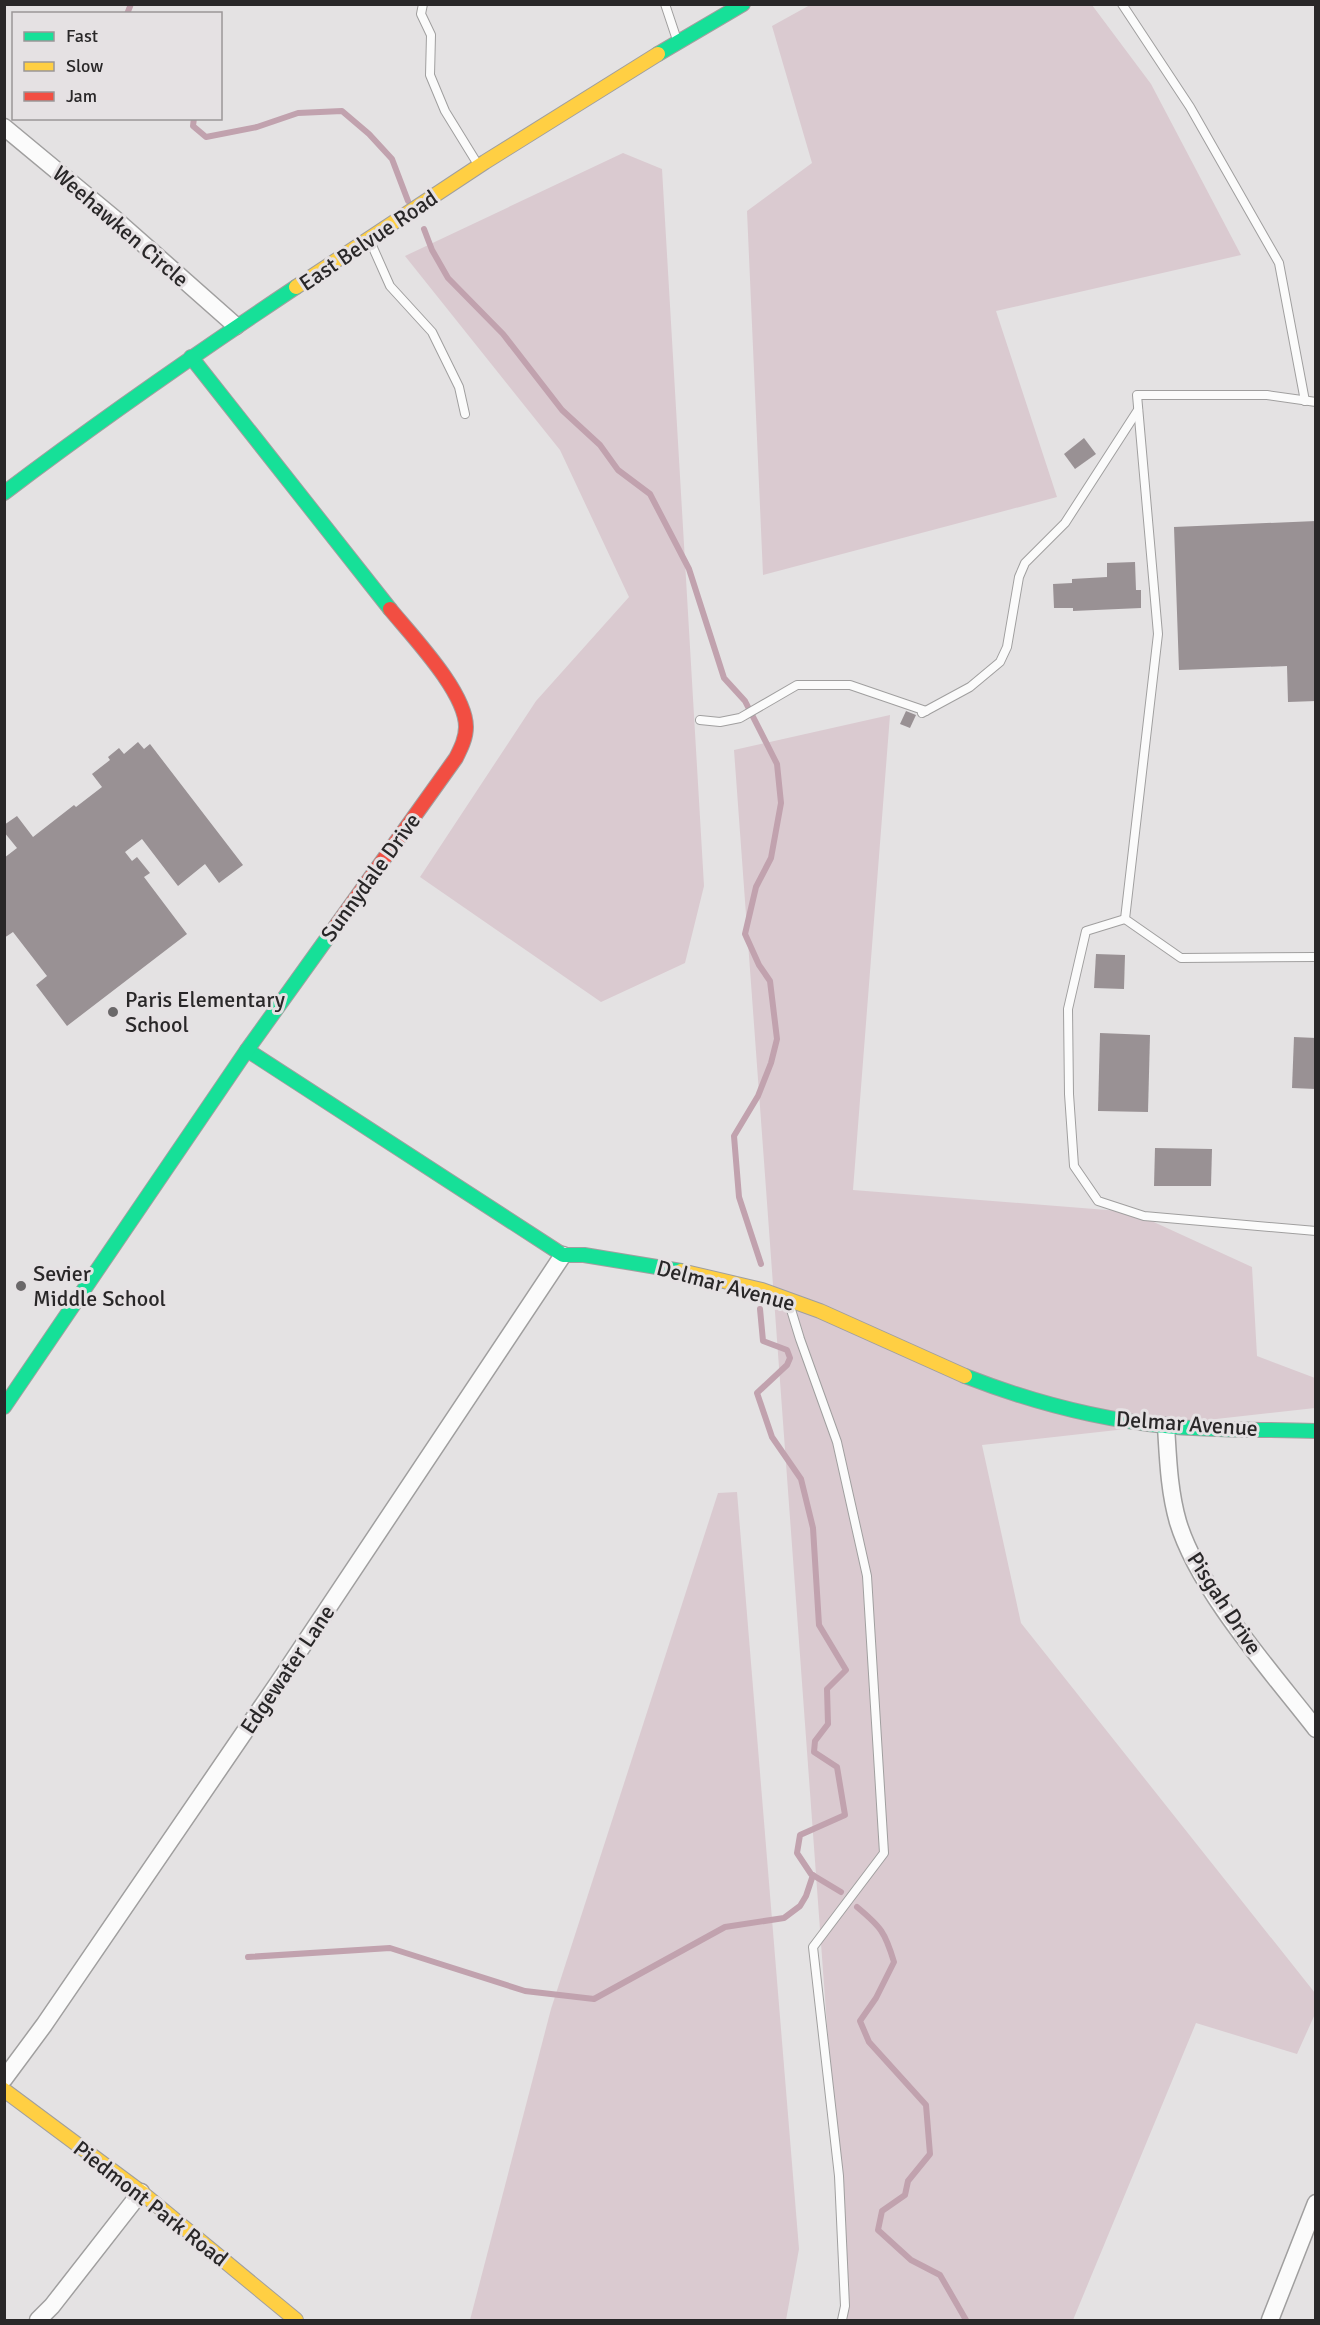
<svg xmlns="http://www.w3.org/2000/svg" width="1320" height="2325" font-family="Signika,sans-serif">
  <rect width="100%" height="100%" fill="#e4e2e3"/>
  <!-- green -->
  <g fill="#dacad0">
    <path d="M810,5H1092L1151,84L1241,255L996,311L1057,497L763,575L747,211L812,163L772,26Z"/>
    <path d="M623,153L662,169L704,886L685,963L601,1002L420,877L536,701L629,597L560,450L405,256Z"/>
    <path d="M890,715L853,1190L1132,1212L1252,1267L1257,1356L1315,1378V1408L982,1445L1021,1623L1315,1993V2014L1297,2054L1196,2023L1073,2320H841L846,2286L734,750Z"/>
    <path d="M737,1492L799,2249L786,2320H470L551,2009L718,1493Z"/>
  </g>
  <g fill="none" stroke-linecap="round" stroke-linejoin="round">
    <!-- stream -->
    <g stroke="#c1a2ae" stroke-width="6">
      <path d="M127,14L131,4"/>
      <path d="M194,118L193,126L206,137L257,127L298,113L342,111L369,134L392,159L408,201"/>
      <path d="M424,229L432,250L448,278L503,334L562,410L600,445L618,470L650,494L689,569L724,678L745,701L777,764L781,803L771,858L756,887L745,934L759,965L770,981L777,1039L771,1063L758,1096L734,1136L739,1197L761,1264"/>
      <path d="M760,1309L763,1341L787,1350L790,1358L787,1365L757,1393L772,1437L801,1479L813,1528L819,1625L846,1670L827,1689L828,1724L815,1741L814,1752L837,1767L845,1815L800,1835L797,1853L811,1874L841,1892"/>
      <path d="M857,1907C881,1927 885,1932 894,1962L876,1998L860,2021L869,2042L926,2105L930,2154L908,2181L905,2195L882,2211L878,2230L911,2260L940,2275L966,2320"/>
      <path d="M248,1957L390,1948L525,1991L594,1999L725,1927L784,1918L800,1906L806,1896L813,1875"/>
    </g>
  </g>
  <!-- building -->
  <g fill="#999194">
    <path d="M1084,438L1096,454L1075,469L1064,454Z"/>
    <path d="M1316,521V701L1288,702L1287,666L1179,670L1174,527Z"/>
    <path d="M1135,562L1136,590H1141V608L1073,611V608H1054L1053,584L1072,583V579L1107,577V563Z"/>
    <path d="M906,711L916,715L910,728L900,724Z"/>
    <path d="M138,742L144,749L150,744L243,865L219,883L205,864L178,886L142,839L125,852L132,861L137,857L150,873L144,877L187,934L67,1026L36,985L47,976L13,932L4,938V858L17,848L4,832V825L17,816L33,837L74,805L76,807L102,787L92,774L110,760L108,757L119,748L124,754Z"/>
    <path d="M1096,954L1125,955L1124,989L1094,988Z"/>
    <path d="M1100,1033L1150,1035L1148,1112L1098,1111Z"/>
    <path d="M1294,1037L1316,1038V1089L1292,1088Z"/>
    <path d="M1155,1148L1212,1149L1211,1186H1154Z"/>
  </g>
  <g fill="none" stroke-linecap="round" stroke-linejoin="round">
    <!-- lane casing -->
    <g stroke="#a09f9f" stroke-width="10">
      <g id="lane">
        <path d="M423,4L421,14L431,35L430,75L445,111L477,163"/>
        <path d="M665,4L677,40"/>
        <path d="M1122,4L1190,107L1279,263L1305,401"/>
        <path d="M370,241L390,286L432,332L459,387L465,414"/>
        <path d="M1316,402L1267,395H1137L1158,634L1125,919L1181,958L1316,957"/>
        <path d="M922,713L970,687L1000,662L1007,647L1019,577L1025,563L1065,523L1138,410"/>
        <path d="M700,720L720,722L740,718L797,685H850L926,711"/>
        <path d="M1125,919L1086,931L1068,1009L1069,1094L1074,1166L1098,1201L1144,1216L1316,1231"/>
        <path d="M789,1303L800,1339L837,1442L867,1576L884,1853L813,1947L839,2176L845,2306L842,2320"/>
      </g>
    </g>
    <!-- street casing -->
    <g stroke="#a09f9f" stroke-width="19">
      <g id="street">
        <path d="M4,127L115,219L236,326"/>
        <path d="M1166,1426C1168,1458 1169,1491 1178,1522C1199,1591 1271,1671 1316,1729"/>
        <path d="M4,2079L44,2025L278,1683L563,1255"/>
        <path d="M38,2320L52,2306L141,2192"/>
        <path d="M1270,2320L1316,2203"/>
      </g>
    </g>
    <!-- fast casing -->
    <g stroke="#a09f9f" stroke-width="16">
      <g id="fast">
        <path d="M658,54L743,4"/>
        <path d="M191,357L390,609"/>
        <path d="M4,493C99,421 197,353 296,287"/>
        <path d="M247,1050L563,1255H584L681,1271"/>
        <path d="M965,1376C1029,1401 1096,1419 1165,1426C1214,1431 1266,1429 1316,1431"/>
        <path d="M4,1407L247,1050L333,930"/>
      </g>
    </g>
    <!-- slow casing -->
    <g stroke="#a09f9f" stroke-width="16">
      <g id="slow">
        <path d="M296,287L485,162L658,54"/>
        <path d="M681,1271L762,1290L820,1311L965,1376"/>
        <path d="M4,2090L141,2192L296,2320"/>
      </g>
    </g>
    <!-- jam casing -->
    <g stroke="#a09f9f" stroke-width="16">
      <path id="jam" d="M333,930L456,758C461,748 466,738 466,727C466,692 412,636 390,609"/>
    </g>
    <!-- lane -->
    <use href="#lane" stroke="#fbfbfb" stroke-width="8"/>
    <!-- street -->
    <use href="#street" stroke="#fbfbfb" stroke-width="16"/>
    <!-- fast -->
    <use href="#fast" stroke="#16e098" stroke-width="14"/>
    <!-- slow -->
    <use href="#slow" stroke="#ffcf43" stroke-width="14"/>
    <!-- jam -->
    <use href="#jam" stroke="#f24e42" stroke-width="14"/>
  </g>
  <!-- markers -->
  <g fill="#6a6869" stroke="#e5e1e3" stroke-width="2">
    <circle cx="113" cy="1012" r="6"/>
    <circle cx="21" cy="1286" r="6"/>
  </g>
  <g text-anchor="middle" stroke-width="6" stroke-linejoin="round" paint-order="stroke">
    <!-- street labels -->
    <g font-size="22" fill="#292728" stroke="#e5e1e3">
      <text transform="translate(121 226) rotate(41)" y="8">Weehawken Circle</text>
      <text transform="translate(368 240) rotate(-34)" y="8">East Belvue Road</text>
      <text transform="translate(370 877) rotate(-54)" y="8">Sunnydale Drive</text>
      <text transform="translate(726 1285) rotate(15)" y="8">Delmar Avenue</text>
      <text transform="translate(1187 1423) rotate(4)" y="8">Delmar Avenue</text>
      <text transform="translate(1225 1603) rotate(57)" y="8">Pisgah Drive</text>
      <text transform="translate(287 1669) rotate(-56)" y="8">Edgewater Lane</text>
      <text transform="translate(151 2203) rotate(38)" y="8">Piedmont Park Road</text>
    </g>
    <!-- poi labels -->
    <g font-size="22" fill="#292728" stroke="#e5e1e3" text-anchor="start">
      <text x="125" y="1007">Paris Elementary<tspan x="125" dy="25">School</tspan></text>
      <text x="33" y="1281">Sevier<tspan x="33" dy="25">Middle School</tspan></text>
    </g>
  </g>
  <!-- border -->
  <rect width="1320" height="2325" fill="none" stroke="#292728" stroke-width="12"/>
  <!-- legend -->
  <rect x="12" y="12" width="210" height="108" fill="#e5e1e3" stroke="#9a9798" stroke-width="1.5"/>
  <rect x="24" y="32" width="30" height="9" fill="#16e098" stroke="#9a9798" stroke-width="1.5"/>
  <text x="66" y="42" font-size="18" fill="#292728">Fast</text>
  <rect x="24" y="62" width="30" height="9" fill="#ffcf43" stroke="#9a9798" stroke-width="1.5"/>
  <text x="66" y="72" font-size="18" fill="#292728">Slow</text>
  <rect x="24" y="92" width="30" height="9" fill="#f24e42" stroke="#9a9798" stroke-width="1.5"/>
  <text x="66" y="102" font-size="18" fill="#292728">Jam</text>
</svg>
